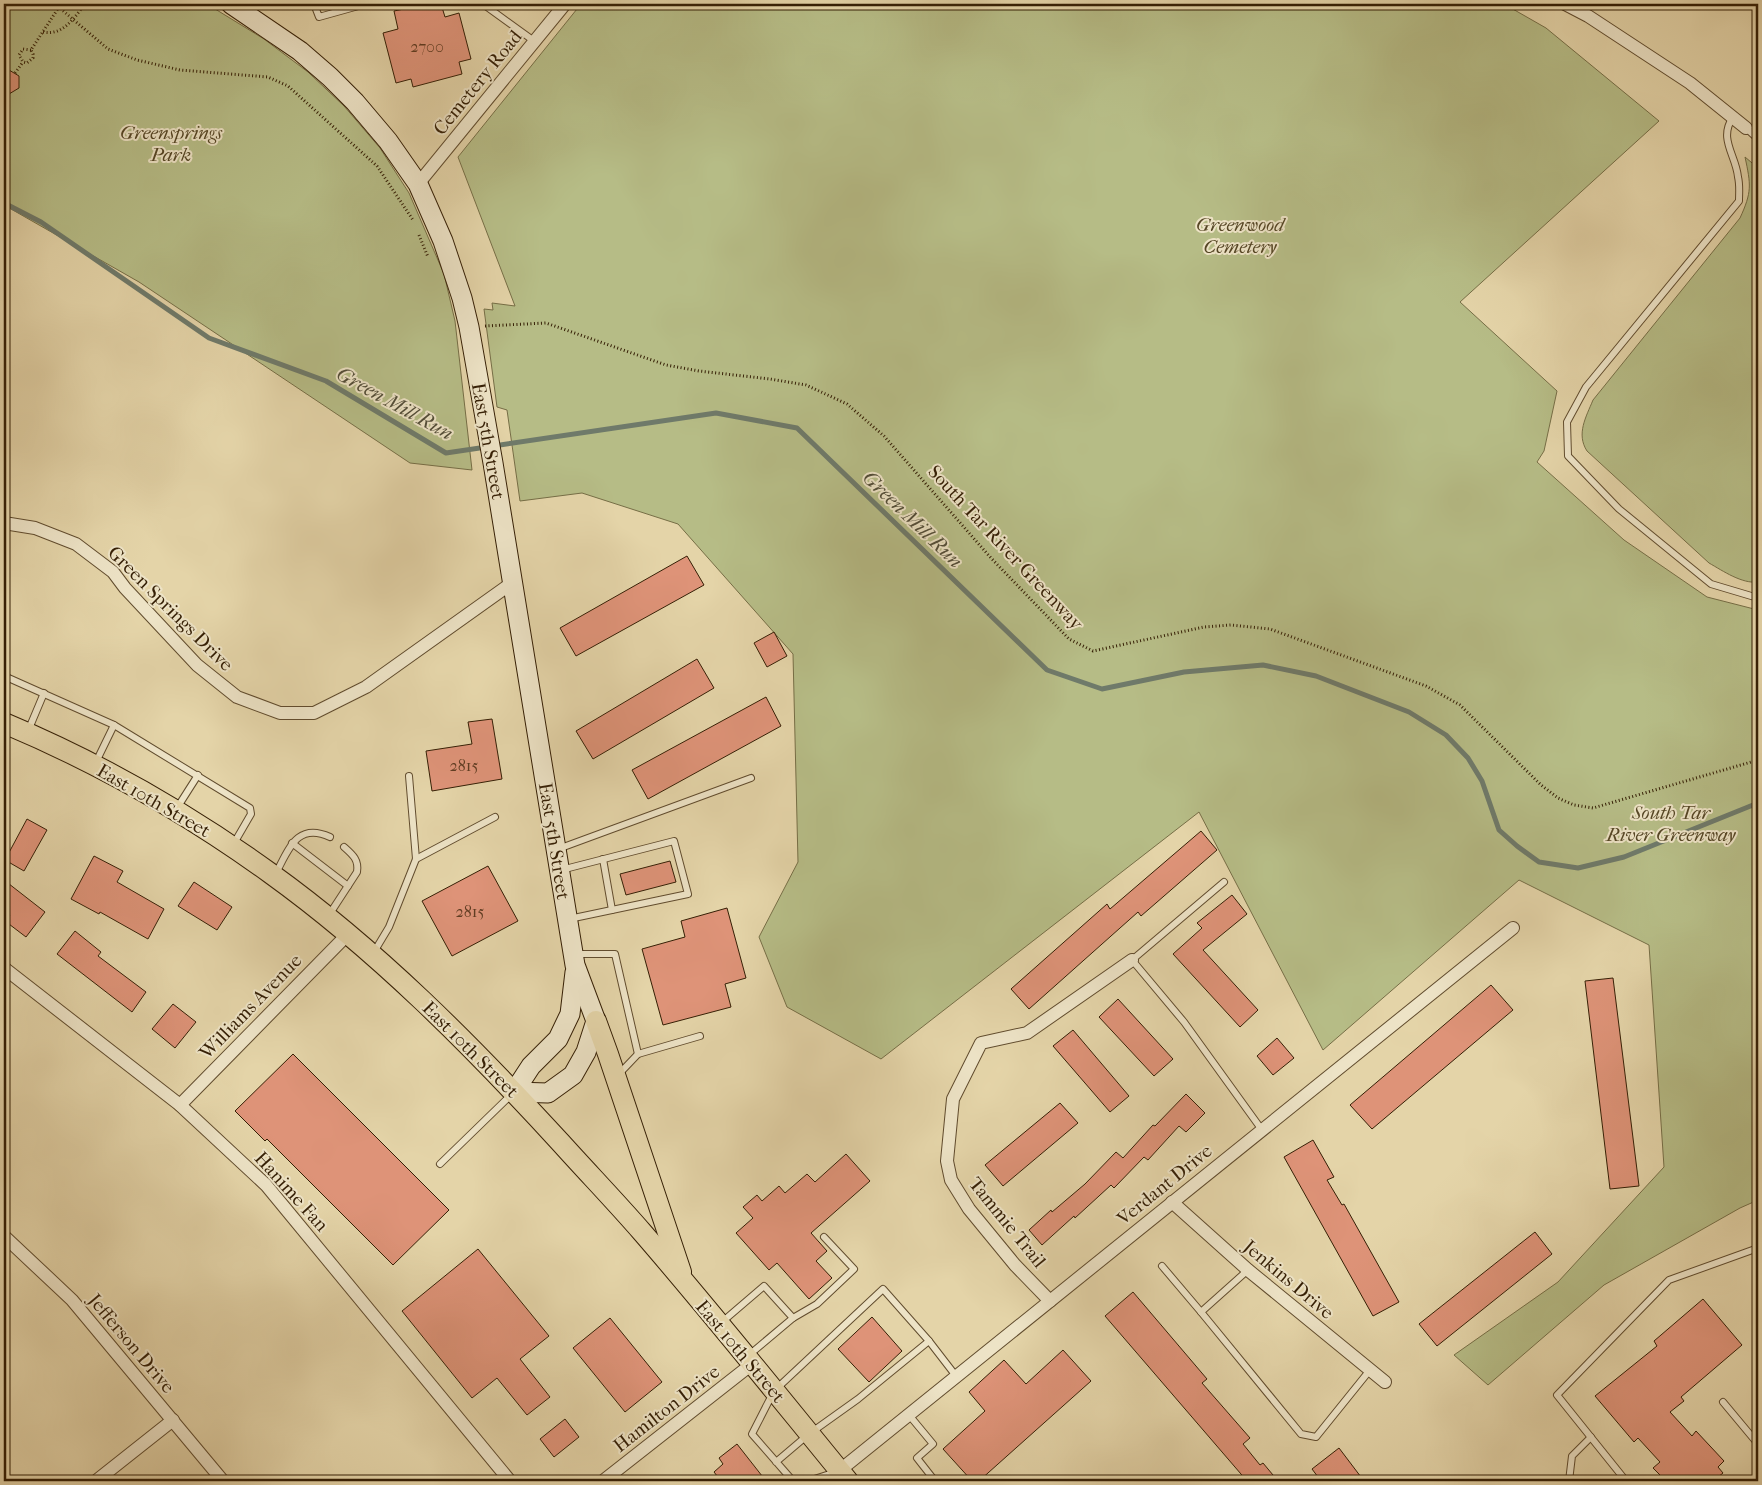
<svg xmlns="http://www.w3.org/2000/svg" width="1762" height="1485" font-family="'IM FELL French Canon',serif">
  <rect width="100%" height="100%" fill="#e4d4a8"/>
  <filter id="stains"><feTurbulence type="fractalNoise" baseFrequency=".004" numOctaves="4"/><feColorMatrix values="0 0 0 0 .2 0 0 0 0 .09 0 0 0 0 .02 0 0 0 .5 -.17"/></filter>
  <radialGradient id="worn" r=".72"><stop offset=".6" stop-color="#630" stop-opacity="0"/><stop offset="1" stop-color="#630" stop-opacity=".3"/></radialGradient>
  <!-- green -->
  <g fill="#b6bc86" stroke="#766e46">
    <path d="M4,4H207L264,39L308,72L344,106L380,148L409,193L444,274L455,321L472,470L410,463L139,282L4,205Z"/>
    <path d="M581,4H1504L1546,28L1659,121L1460,302L1557,391L1544,451L1537,462L1624,540L1707,597L1758,610V1200L1740,1208L1604,1285L1488,1385L1454,1355L1558,1282L1664,1167L1649,945L1519,880L1323,1050L1199,812L881,1059L787,1007L759,937L798,862L793,654L678,524L582,493L520,501L507,410L497,407L484,309L493,310L492,303L515,306L458,157Z"/>
    <path d="M1745,157L1758,168V582C1742,584 1723,571 1709,563L1587,451C1576,434 1586,417 1593,400L1740,218C1752,192 1751,185 1745,157Z"/>
  </g>
  <g fill="none" stroke-linecap="round" stroke-linejoin="round">
    <!-- stream -->
    <path stroke="#6f7a6a" stroke-width="5" d="M4,203L41,222L209,338L326,381L446,453L716,413L797,428L1047,670L1102,689L1184,672L1263,665L1316,676L1409,712L1446,735L1468,758L1482,781L1499,830L1517,846L1539,862L1578,868L1624,857L1758,803"/>
  </g>
  <!-- building -->
  <g fill="#de9378" stroke="#351f05">
    <path d="M403,4H441L445,17L459,13L471,59L459,62L462,74L413,87L411,79L396,83L383,33L398,29L394,11L404,9Z"/>
    <path d="M4,67L19,76V88L4,97Z"/>
    <path d="M687,556L704,585L576,656L560,628Z"/>
    <path d="M774,632L787,656L767,667L754,643Z"/>
    <path d="M697,659L714,688L593,759L576,731Z"/>
    <path d="M766,697L781,726L648,799L632,770Z"/>
    <path d="M492,719L502,779L432,791L426,751L472,744L468,722Z"/>
    <path d="M27,819L47,830L24,871L5,860Z"/>
    <path d="M1201,831L1217,850L1141,916L1138,912L1029,1009L1011,989L1107,904L1110,909Z"/>
    <path d="M94,856L123,871L117,882L164,909L148,939L100,912L99,914L71,899Z"/>
    <path d="M670,861L676,882L626,895L620,874Z"/>
    <path d="M488,866L518,921L452,956L422,901Z"/>
    <path d="M4,880L45,912L26,937L5,921L10,915L4,910Z"/>
    <path d="M194,882L232,907L217,930L178,906Z"/>
    <path d="M1232,895L1247,914L1203,950L1258,1010L1240,1027L1173,954L1202,928L1197,923Z"/>
    <path d="M727,908L746,978L725,984L731,1007L663,1025L642,949L685,937L681,921Z"/>
    <path d="M75,931L101,952L98,956L146,992L132,1012L57,954Z"/>
    <path d="M1613,978L1639,1186L1610,1189L1585,981Z"/>
    <path d="M1491,985L1513,1010L1372,1129L1350,1105Z"/>
    <path d="M1118,999L1173,1059L1154,1076L1099,1017Z"/>
    <path d="M173,1004L196,1022L175,1048L152,1029Z"/>
    <path d="M1073,1030L1129,1096L1110,1112L1053,1046Z"/>
    <path d="M1277,1038L1294,1058L1273,1075L1257,1056Z"/>
    <path d="M293,1054L449,1210L393,1265L267,1139L265,1141L235,1111Z"/>
    <path d="M1186,1094L1205,1113L1186,1132L1179,1126L1148,1160L1144,1157L1114,1188L1111,1185L1075,1218L1074,1216L1042,1245L1029,1230L1051,1210L1052,1212L1085,1184L1116,1152L1123,1158L1153,1125L1155,1126Z"/>
    <path d="M1060,1103L1078,1123L1003,1186L985,1165Z"/>
    <path d="M1313,1140L1334,1177L1327,1180L1342,1205L1344,1204L1399,1302L1373,1316L1284,1157Z"/>
    <path d="M846,1154L870,1181L811,1233L827,1251L816,1261L832,1278L809,1299L777,1263L769,1270L736,1233L753,1218L743,1207L757,1195L762,1201L779,1186L785,1193L807,1174L815,1182Z"/>
    <path d="M1535,1232L1552,1254L1437,1346L1419,1324Z"/>
    <path d="M478,1249L549,1336L520,1359L550,1397L527,1415L497,1378L472,1398L402,1311Z"/>
    <path d="M1133,1292L1207,1379L1202,1383L1250,1438L1243,1444L1260,1465L1263,1463L1278,1481H1247L1105,1316Z"/>
    <path d="M1703,1299L1742,1345L1681,1397L1684,1401L1670,1412L1692,1436L1696,1431L1724,1461L1718,1467L1723,1473L1713,1481H1666L1653,1468L1660,1462L1638,1438L1634,1442L1595,1396L1657,1346L1654,1341Z"/>
    <path d="M872,1317L902,1351L869,1382L838,1349Z"/>
    <path d="M610,1318L662,1382L625,1412L573,1348Z"/>
    <path d="M1063,1350L1091,1381L979,1481H972L943,1449L985,1411L969,1392L1004,1360L1026,1384Z"/>
    <path d="M565,1419L579,1437L554,1457L540,1439Z"/>
    <path d="M737,1444L766,1481H721L714,1472L723,1464L719,1458Z"/>
    <path d="M1339,1448L1364,1481H1321L1312,1469Z"/>
  </g>
  <g fill="none" stroke-linecap="round" stroke-linejoin="round">
    <!-- lane casing -->
    <g stroke="#614c2e" stroke-width="8">
      <g id="lane">
        <path d="M314,4L319,17L362,5V4"/>
        <path d="M483,4L534,41"/>
        <path d="M1733,117C1718,139 1736,155 1738,177C1740,185 1739,193 1739,201L1586,387L1567,422L1568,456L1619,509L1711,584L1758,598"/>
        <path d="M1746,128L1758,139"/>
        <path d="M4,676L114,725L250,808L251,814L233,845"/>
        <path d="M28,731L44,693"/>
        <path d="M96,762L114,725"/>
        <path d="M177,808L198,775"/>
        <path d="M292,843L348,886"/>
        <path d="M558,849L751,778"/>
        <path d="M416,859L495,817"/>
        <path d="M603,859L612,910"/>
        <path d="M561,870L674,841L688,894L569,919"/>
        <path d="M276,873C289,849 297,822 330,837"/>
        <path d="M1224,882L1132,960L1184,1022L1262,1130"/>
        <path d="M329,915L357,872C359,860 353,855 344,847"/>
        <path d="M374,952L389,927L416,859L409,776"/>
        <path d="M574,954H615L638,1054"/>
        <path d="M618,1075L638,1054L700,1036"/>
        <path d="M440,1164L512,1094"/>
        <path d="M1162,1266L1201,1312"/>
        <path d="M1248,1270L1201,1312L1301,1434L1316,1437L1370,1370"/>
        <path d="M793,1318L817,1304L854,1269L824,1237"/>
        <path d="M722,1322L764,1286L793,1318L749,1355"/>
        <path d="M929,1341L956,1376"/>
        <path d="M1723,1402L1758,1444"/>
        <path d="M909,1415L933,1444L917,1458L935,1481"/>
        <path d="M776,1462L809,1434L858,1399L929,1341L883,1289L774,1391L752,1434L793,1481"/>
        <path d="M808,1481L836,1472"/>
        <path d="M1569,1481L1572,1456L1591,1437"/>
        <path d="M1626,1481L1557,1395L1669,1280L1758,1248"/>
        <path d="M1753,1481L1758,1477"/>
      </g>
    </g>
    <!-- street casing -->
    <g stroke="#614c2e" stroke-width="14">
      <g id="street">
        <path d="M1565,4L1588,16L1690,83L1746,128"/>
        <path d="M418,184L565,4"/>
        <path d="M4,523L35,528L76,544L113,572L125,588L197,665L237,697L280,713H314L366,687L512,583"/>
        <path d="M4,968L180,1105L266,1185L510,1481"/>
        <path d="M180,1105L348,934"/>
        <path d="M1172,1202L1248,1270L1385,1382"/>
        <path d="M4,1236L72,1300L223,1481"/>
        <path d="M1050,1301L1015,1265L969,1209L951,1180L947,1161L953,1099L981,1043L1027,1033L1132,960"/>
        <path d="M839,1471L1513,928"/>
        <path d="M96,1481L173,1420"/>
        <path d="M603,1481L752,1364"/>
      </g>
    </g>
    <!-- secondary casing -->
    <g stroke="#351f05" stroke-width="21">
      <g id="secondary">
        <path d="M231,4L300,51L330,77L355,102L388,141L418,184L443,241L462,298L469,327L493,463L575,965L596,1021L586,1052L573,1075L548,1093L514,1092"/>
        <path d="M514,1092L531,1066L558,1039L570,1014L575,972"/>
      </g>
    </g>
    <!-- primary casing -->
    <g stroke="#351f05" stroke-width="22">
      <g id="primary">
        <path d="M4,723C97,762 187,813 270,873C377,950 471,1045 561,1143C588,1173 616,1202 642,1232C713,1314 780,1398 848,1481"/>
        <path d="M596,1021L608,1054L681,1272"/>
      </g>
    </g>
    <!-- path -->
    <g stroke="#351f05" stroke-width="3" stroke-dasharray="1 2.5" stroke-linecap="butt">
      <path d="M55,4L108,49L137,60L180,70L268,77L288,86L377,166L413,220"/>
      <path d="M43,32C63,36 74,18 85,4"/>
      <path d="M31,50L23,49L19,55L23,62L27,63L33,58V54L31,50L59,7"/>
      <path d="M15,73L23,62"/>
      <path d="M419,235L428,257"/>
      <path d="M485,326L546,323L666,365L699,371L770,379L806,385L847,404L884,436L991,558L1069,639L1093,651L1204,627L1231,625L1270,629L1426,686L1460,705L1541,785L1558,798L1574,805L1593,808L1758,760"/>
    </g>
    <!-- lane -->
    <use href="#lane" stroke="#ede3c6" stroke-width="6"/>
    <!-- street -->
    <use href="#street" stroke="#ede3c6" stroke-width="12"/>
    <!-- secondary -->
    <use href="#secondary" stroke="#ede3c6" stroke-width="19"/>
    <!-- primary -->
    <use href="#primary" stroke="#e4d4a8" stroke-width="20"/>
  </g>
  <g text-anchor="middle" stroke-width="4" stroke-linejoin="round" paint-order="stroke">
    <!-- number labels -->
    <g font-size="16" fill="#5f3c22">
      <text x="427" y="52">2700</text>
      <text x="464" y="771">2815</text>
      <text x="470" y="917">2815</text>
    </g>
    <!-- street labels -->
    <g font-size="19" fill="#351f05" stroke="#ede3c6">
      <text transform="translate(477 82) rotate(-51)" y="7">Cemetery Road</text>
      <text transform="translate(489 441) rotate(80)" y="7">East 5th Street</text>
      <text transform="translate(1006 547) rotate(47)" y="7">South Tar River Greenway</text>
      <text transform="translate(171 608) rotate(45)" y="7">Green Springs Drive</text>
      <text transform="translate(154 800) rotate(30)" y="7">East 10th Street</text>
      <text transform="translate(555 841) rotate(81)" y="7">East 5th Street</text>
      <text transform="translate(250 1006) rotate(-46)" y="7">Williams Avenue</text>
      <text transform="translate(471 1049) rotate(45)" y="7">East 10th Street</text>
      <text transform="translate(1164 1184) rotate(-39)" y="7">Verdant Drive</text>
      <text transform="translate(292 1191) rotate(48)" y="7">Hanime Fan</text>
      <text transform="translate(1008 1222) rotate(51)" y="7">Tammie Trail</text>
      <text transform="translate(1289 1279) rotate(40)" y="7">Jenkins Drive</text>
      <text transform="translate(132 1343) rotate(50)" y="7">Jefferson Drive</text>
      <text transform="translate(741 1351) rotate(50)" y="7">East 10th Street</text>
      <text transform="translate(666 1408) rotate(-38)" y="7">Hamilton Drive</text>
    </g>
    <!-- park labels -->
    <g font-size="19" font-style="italic" fill="#554625" stroke="#ede3c6">
      <text x="171" y="139">Greensprings<tspan x="171" dy="22">Park</tspan></text>
      <text x="1240" y="231">Greenwood<tspan x="1240" dy="22">Cemetery</tspan></text>
      <text x="1671" y="819">South Tar<tspan x="1671" dy="22">River Greenway</tspan></text>
    </g>
    <!-- water labels -->
    <g font-size="20" font-style="italic" fill="#524d38" stroke="#ede3c6">
      <text transform="translate(395 403) rotate(29)" y="7">Green Mill Run</text>
      <text transform="translate(913 519) rotate(44)" y="7">Green Mill Run</text>
    </g>
  </g>
  <!-- margin -->
  <rect width="1762" height="1485" fill="none" stroke="#e4d4a8" stroke-width="20"/>
  <rect x="5" y="5" width="1752" height="1475" fill="none" stroke="#351f05" stroke-width="2.5"/>
  <rect x="10" y="10" width="1742" height="1465" fill="none" stroke="#351f05"/>
  <rect width="100%" height="100%" filter="url(#stains)"/>
  <rect width="100%" height="100%" fill="url(#worn)"/>
</svg>
